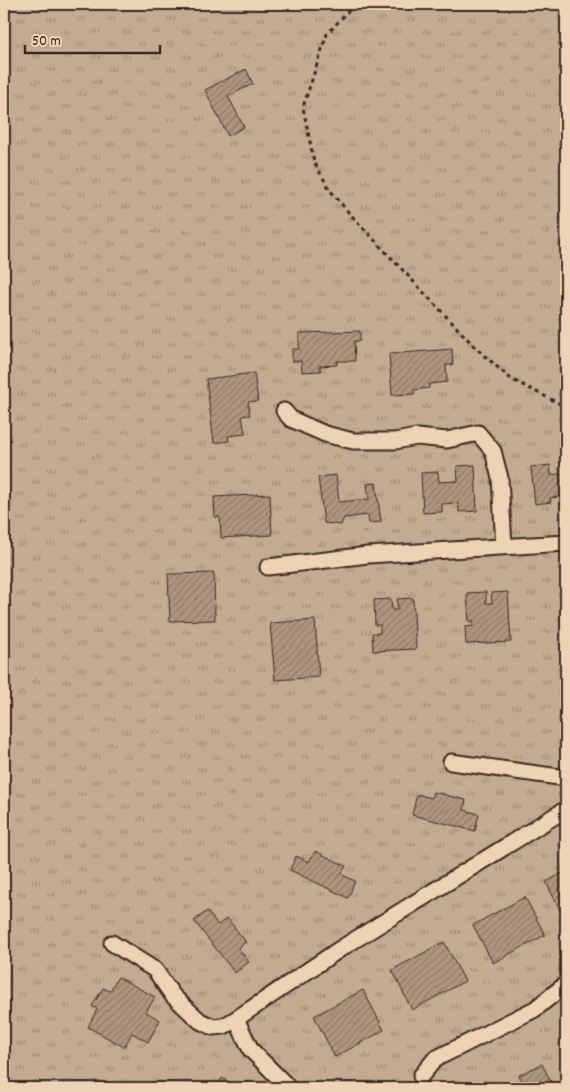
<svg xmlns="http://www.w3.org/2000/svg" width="570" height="1092" font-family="Dekko,sans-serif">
  <defs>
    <pattern id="park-tufts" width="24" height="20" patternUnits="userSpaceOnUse" patternTransform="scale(1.25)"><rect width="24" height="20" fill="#c3ab91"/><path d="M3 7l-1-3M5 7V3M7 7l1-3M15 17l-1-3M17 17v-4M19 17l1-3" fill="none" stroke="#a08b76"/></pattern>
    <pattern id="building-hatch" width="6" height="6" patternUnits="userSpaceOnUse" patternTransform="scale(1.25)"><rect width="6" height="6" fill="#ae9780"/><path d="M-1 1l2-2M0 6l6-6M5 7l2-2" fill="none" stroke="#8f7b68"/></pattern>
  </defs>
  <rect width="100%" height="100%" fill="#e2c9ab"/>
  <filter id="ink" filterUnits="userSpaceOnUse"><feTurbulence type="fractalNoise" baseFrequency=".02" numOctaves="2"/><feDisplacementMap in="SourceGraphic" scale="10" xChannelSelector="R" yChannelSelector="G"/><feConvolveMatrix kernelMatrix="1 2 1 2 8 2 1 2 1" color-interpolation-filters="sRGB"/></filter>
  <g filter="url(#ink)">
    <!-- park -->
    <rect fill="url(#park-tufts)" stroke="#7f6a58" x="4" y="4" width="562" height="1084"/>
    <!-- building -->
    <g fill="url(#building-hatch)" stroke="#3b2a1e">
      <path d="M246,69L253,84L228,96L244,127L228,136L205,90Z"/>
      <path d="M360,331V341H354L355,361H337V365L319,366L321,371L302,372L301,361H292V349H299V333Z"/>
      <path d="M452,349L453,365H446L447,382L429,384V388L414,390V394L392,395L389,354Z"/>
      <path d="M254,373L258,401L248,402L250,415L242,416L245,434L228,436L229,441L214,443L206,379Z"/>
      <path d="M475,465L477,511L459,512L458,503L442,504V512L423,513L421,473L438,472L439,482L458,481L457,466Z"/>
      <path d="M550,465L551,475L566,473V496L550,498L551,502L535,504L531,467Z"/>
      <path d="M336,475L339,502L369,499L367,484L376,483L381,522L369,523L368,515L344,518L341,525L324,523L318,477Z"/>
      <path d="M270,494L272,535L221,538L220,517H215L214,497Z"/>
      <path d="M214,573L215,620L170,621L168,574Z"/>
      <path d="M486,592V603H492L491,593L508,592L511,642L466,644L465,627L473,626V620L469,622L467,593Z"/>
      <path d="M413,598L416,649L373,651L372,633H380V625H375L374,600L391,599L392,610H398L397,599Z"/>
      <path d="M315,620L319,677L275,680L270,623Z"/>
      <path d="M433,792L466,800L464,810L479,814L475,831L412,815L417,794L431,798Z"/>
      <path d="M315,851L346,866L341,874L355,881L348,898L290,870L296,856L309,862Z"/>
      <path d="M566,871V922L546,882Z"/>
      <path d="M525,897L545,935L493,963L473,925Z"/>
      <path d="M207,911L218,925L227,918L246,942L238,948L249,962L235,973L194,921Z"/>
      <path d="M444,942L465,981L412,1010L392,970Z"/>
      <path d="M118,977L155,997L146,1012L160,1020L148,1042L132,1033L124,1047L88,1027L97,1009L92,1006L103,988L110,991Z"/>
      <path d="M363,990L384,1030L335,1057L314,1016Z"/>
      <path d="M542,1064L554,1088H524L525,1087L519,1075Z"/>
      <path d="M222,1078L241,1088H216Z"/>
    </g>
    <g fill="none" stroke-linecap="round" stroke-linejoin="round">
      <!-- street casing -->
      <g stroke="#3b2a1e" stroke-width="19">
        <g id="street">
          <path d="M284,411L291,419L325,434L353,441H395L417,437L447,440L478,433L493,451L500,478L504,546"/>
          <path d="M268,567L368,555L566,543"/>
          <path d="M451,762L566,778"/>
          <path d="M112,943L155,970L173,996L200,1021L213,1027L224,1026L236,1019"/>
          <path d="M421,1076L435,1059L535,1009L566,984"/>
          <path d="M287,1088L286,1085L251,1050L236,1019L340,949L566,809"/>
        </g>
      </g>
      <!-- path -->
      <path stroke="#3b2a1e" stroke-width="3" stroke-dasharray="4 4" stroke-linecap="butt" d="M355,4L327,34L303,107L314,162L330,190L349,213L476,348L511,379L566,407"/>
      <!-- street -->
      <use href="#street" stroke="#edd3b4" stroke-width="15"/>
    </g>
  </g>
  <!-- margin -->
  <rect width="570" height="1092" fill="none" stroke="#edd3b4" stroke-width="20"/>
  <rect x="10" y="10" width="550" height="1072" fill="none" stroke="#3b2a1e" stroke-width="2" filter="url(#ink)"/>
  <!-- scale -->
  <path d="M25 45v8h135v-8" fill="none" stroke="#3b2a1e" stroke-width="2.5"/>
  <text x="32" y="45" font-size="15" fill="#3b2a1e" stroke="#edd3b4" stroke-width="4" paint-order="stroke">50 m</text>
</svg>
